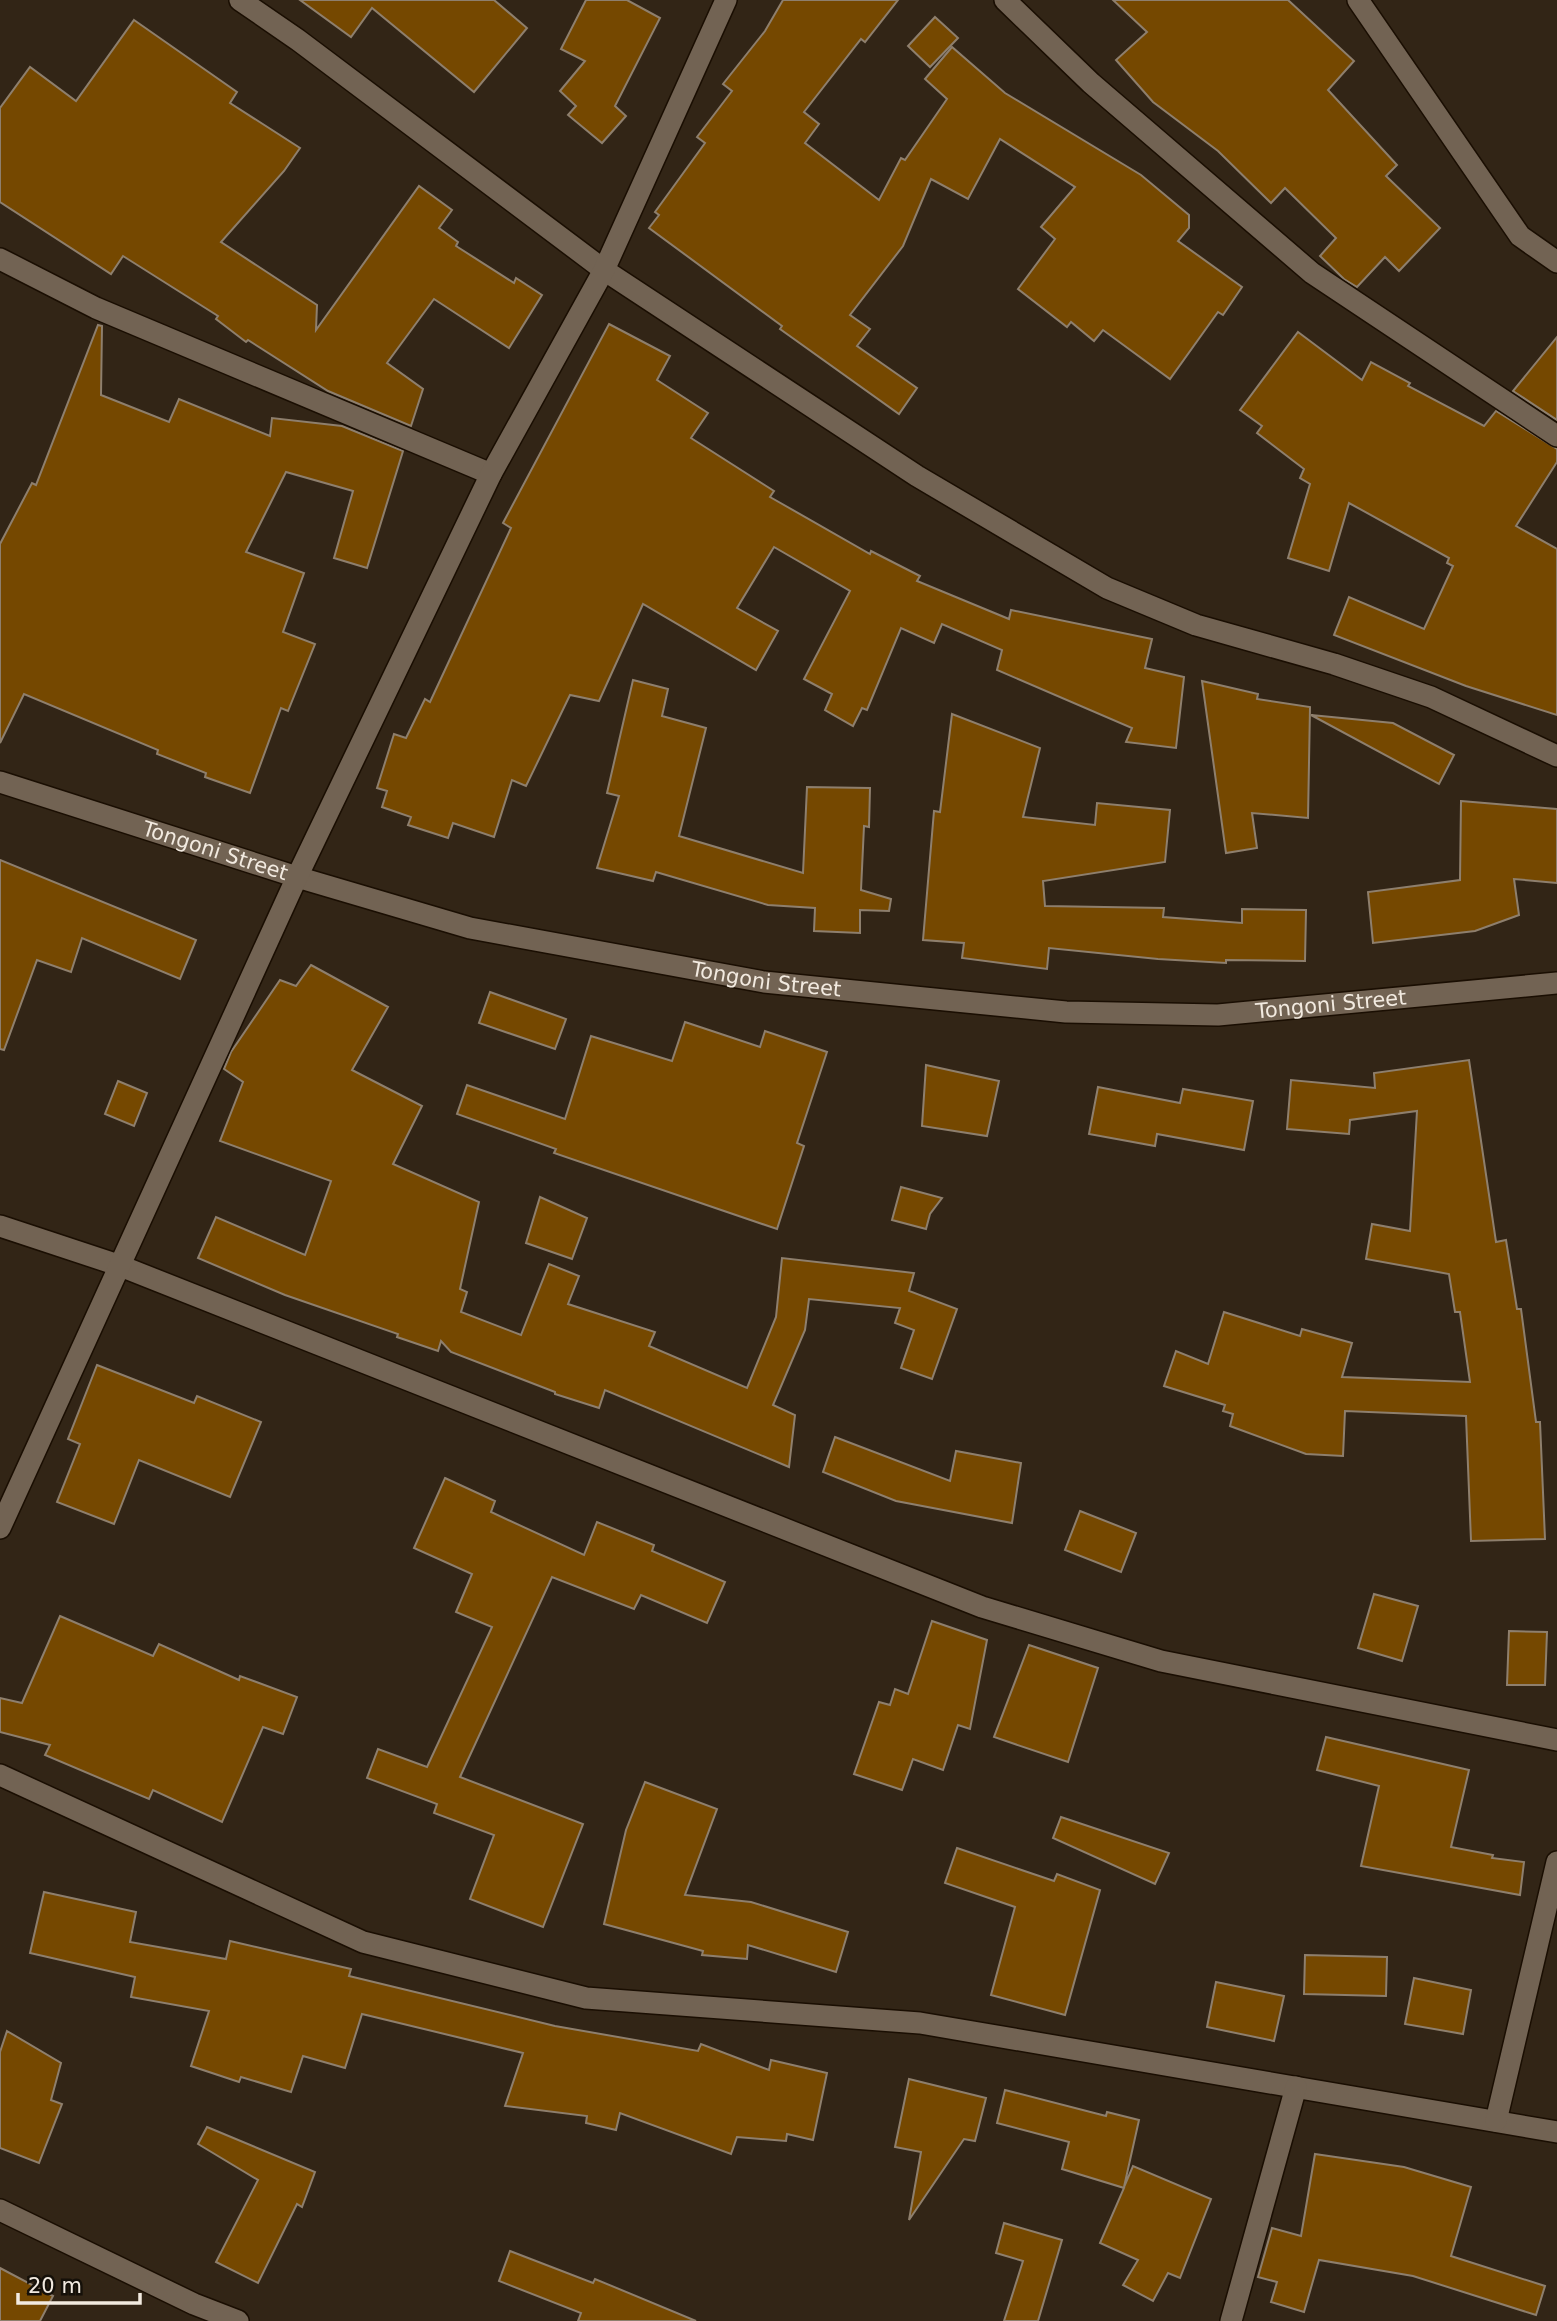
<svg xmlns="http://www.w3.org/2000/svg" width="1557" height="2321" font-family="'DejaVu Sans',sans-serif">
  <rect width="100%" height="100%" fill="#322516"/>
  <!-- building -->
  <g fill="#754800" stroke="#8e7f6d" stroke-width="2">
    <path d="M300,0H494L527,28L474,92L372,8L351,37Z"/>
    <path d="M586,0H627L660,18L615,106L626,116L602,143L568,115L576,106L560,91L585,61L561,49Z"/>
    <path d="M783,0H898L865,42L861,39L804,112L819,124L805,143L879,200L901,158L905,160L947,99L925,79L952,47L1005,93L1141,175L1189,215V228L1178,241L1242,287L1223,315L1218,312L1170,379L1103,330L1094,341L1071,322L1067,327L1018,289L1055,239L1041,227L1075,187L1000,139L968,199L931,179L903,246L850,315L870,329L857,346L917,388L899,414L780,329L782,326L649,228L659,215L655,212L705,143L697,137L732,91L723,84L765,31Z"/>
    <path d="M1113,0H1288L1354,61L1328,90L1397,165L1386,176L1440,228L1399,271L1385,257L1357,287L1344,279L1320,256L1336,238L1285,188L1271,203L1218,151L1153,102L1116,60L1147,32Z"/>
    <path d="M935,17L958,38L930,67L908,46Z"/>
    <path d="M134,20L237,92L230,103L300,148L284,171L221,242L317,305L316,330L419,186L452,210L439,228L458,242L456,246L514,283L516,278L542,295L509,348L434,299L387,363L423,389L411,426L328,391L248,340L246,342L216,319L218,316L123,256L111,274L0,202V108L30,67L76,101Z"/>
    <path d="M609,324L670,356L657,380L708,413L691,438L774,491L770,497L870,554L871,551L920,576L917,581L1009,619L1011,610L1152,639L1145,668L1184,677L1176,748L1126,742L1132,728L997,670L1002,650L942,624L934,643L901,628L867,710L862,708L853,726L825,710L832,694L804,679L850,591L774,547L737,608L778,631L756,670L643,604L599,701L570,695L526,786L512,780L494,837L453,823L448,838L408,825L411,817L382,807L387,791L377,788L394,734L406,738L425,699L430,702L511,528L503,523Z"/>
    <path d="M98,325L102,326L101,395L169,422L179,399L270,436L272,418L342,426L403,451L367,568L334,558L353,491L286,472L246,552L304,573L283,632L315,644L288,711L281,708L250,793L205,777L206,773L157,754L158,750L24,694L0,743V544L32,483L36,485Z"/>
    <path d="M1298,332L1362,380L1371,362L1410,383L1408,386L1484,426L1496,411L1557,449V462L1516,526L1557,549V715L1466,686L1334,635L1349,597L1424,629L1453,566L1447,563L1449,558L1349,503L1329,571L1288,558L1310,484L1300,478L1304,469L1257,433L1262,426L1240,410Z"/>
    <path d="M1557,337V420L1513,391Z"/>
    <path d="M633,680L668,689L662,716L706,728L679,836L803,873L807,787L870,788L869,827L864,826L861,890L891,899L889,911L860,910V933L814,931L815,908L768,905L656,872L653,881L597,868L619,796L607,793Z"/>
    <path d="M1202,681L1258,694L1257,699L1310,707L1308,818L1252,813L1257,848L1226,853Z"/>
    <path d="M952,714L1040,748L1023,817L1095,825L1097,803L1170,810L1165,862L1043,881L1045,906L1164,908L1163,917L1242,923V909L1306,910L1305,961L1226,960V963L1158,959L1049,948L1047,969L962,958L964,943L923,940L934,811L940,812Z"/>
    <path d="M1311,715L1393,723L1454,755L1439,784Z"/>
    <path d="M1461,801L1557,809V883L1514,879L1519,915L1475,931L1373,943L1368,892L1460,880Z"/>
    <path d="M0,860L196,940L180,979L82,938L71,972L37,960L4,1050L0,1049Z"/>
    <path d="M311,965L388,1007L352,1070L422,1106L393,1164L479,1202L460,1289L467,1292L461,1312L521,1335L549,1264L579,1276L568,1304L655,1332L649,1346L747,1388L776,1317L782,1258L914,1273L909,1291L957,1309L932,1379L901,1368L914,1330L895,1323L900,1308L809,1299L805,1330L773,1405L795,1415L789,1467L605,1390L599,1408L555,1394V1392L451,1352L441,1341L438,1351L397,1337L398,1334L285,1295L198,1258L216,1217L305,1255L331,1181L220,1141L243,1082L224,1069L231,1052L280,980L296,986Z"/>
    <path d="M490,992L566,1019L555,1049L479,1023Z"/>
    <path d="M685,1022L760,1047L765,1031L827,1052L797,1143L804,1146L777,1229L554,1153L556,1149L457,1114L467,1085L565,1119L591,1036L672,1061Z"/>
    <path d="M1469,1060L1496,1242L1506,1240L1517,1309H1521L1536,1422H1540L1545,1539L1471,1541L1466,1416L1345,1411L1343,1456L1306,1454L1230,1426L1233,1414L1223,1411L1225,1405L1164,1386L1176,1351L1208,1364L1224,1312L1300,1336L1302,1329L1352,1343L1342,1377L1470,1382L1460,1312H1455L1449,1274L1366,1259L1372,1224L1410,1231L1417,1111L1350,1120L1349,1134L1287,1129L1291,1080L1375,1088L1374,1073Z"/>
    <path d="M926,1065L999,1081L987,1136L922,1126Z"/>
    <path d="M118,1081L147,1093L134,1126L105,1114Z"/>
    <path d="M1098,1087L1180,1103L1183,1089L1253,1101L1244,1150L1157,1134L1155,1146L1089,1134Z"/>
    <path d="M901,1187L942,1198L930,1214L926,1229L892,1220Z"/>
    <path d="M540,1197L587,1218L572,1259L526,1243Z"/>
    <path d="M97,1365L194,1403L197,1396L261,1422L230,1497L139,1460L114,1524L57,1502L80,1444L68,1439Z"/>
    <path d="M835,1437L950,1481L956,1451L1021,1463L1012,1523L896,1501L823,1472Z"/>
    <path d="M445,1478L495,1501L491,1512L584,1555L597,1522L654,1545L652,1551L725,1582L707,1623L641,1595L634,1609L552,1577L460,1777L583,1824L543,1927L470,1899L494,1835L434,1813L437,1804L367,1778L378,1749L427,1767L492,1627L456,1612L472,1574L414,1548Z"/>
    <path d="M1080,1511L1136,1533L1121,1572L1065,1550Z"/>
    <path d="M1374,1594L1418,1606L1402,1661L1358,1648Z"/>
    <path d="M60,1616L153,1656L159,1644L239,1680L240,1676L297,1697L283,1734L263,1727L222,1822L153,1790L149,1799L45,1755L50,1745L0,1732V1698L22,1703Z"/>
    <path d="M932,1621L987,1640L970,1729L958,1725L943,1770L913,1759L902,1790L854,1774L879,1702L890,1705L895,1689L908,1694Z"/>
    <path d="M1509,1631L1547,1632L1545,1685H1507Z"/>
    <path d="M1029,1645L1098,1668L1068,1762L994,1737Z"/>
    <path d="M1326,1737L1469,1770L1451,1847L1493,1855L1492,1858L1524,1862L1520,1895L1361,1866L1379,1786L1317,1770Z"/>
    <path d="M645,1782L717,1809L685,1895L751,1902L848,1932L836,1972L748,1945L747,1959L702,1955L703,1951L604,1924L626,1830Z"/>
    <path d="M1061,1817L1169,1853L1155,1884L1053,1838Z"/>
    <path d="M957,1848L1054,1881L1057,1874L1100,1890L1065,2015L991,1995L1015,1907L945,1883Z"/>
    <path d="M44,1892L136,1912L130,1942L226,1959L230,1941L351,1969L349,1976L555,2026L698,2051L701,2044L769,2070L771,2060L827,2073L813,2140L787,2134L786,2141L737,2137L731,2154L620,2113L616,2130L586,2123L587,2116L505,2106L523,2053L362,2014L345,2068L303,2056L291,2092L241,2077L239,2082L191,2066L209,2011L131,1997L135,1977L30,1953Z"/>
    <path d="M1305,1955L1387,1957L1386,1996L1304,1994Z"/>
    <path d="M1414,1978L1471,1990L1463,2034L1405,2024Z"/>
    <path d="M1216,1982L1284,1996L1274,2041L1207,2027Z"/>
    <path d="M7,2031L61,2063L51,2100L62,2104L39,2163L0,2148V2052Z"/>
    <path d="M909,2079L986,2098L975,2141L964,2139L909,2220L921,2152L895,2147Z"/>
    <path d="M1005,2090L1106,2116L1107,2112L1139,2120L1124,2187L1133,2166L1211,2199L1180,2278L1168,2273L1153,2301L1123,2285L1138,2260L1100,2243L1124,2188L1062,2169L1069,2142L997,2123Z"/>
    <path d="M207,2127L315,2172L302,2207L297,2204L258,2283L216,2262L258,2180L198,2144Z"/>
    <path d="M1315,2154L1404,2167L1471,2187L1451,2256L1545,2286L1536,2315L1413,2276L1319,2260L1304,2312L1271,2302L1277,2282L1258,2277L1272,2228L1301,2236Z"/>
    <path d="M1004,2223L1062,2240L1038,2321H1004L1023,2261L996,2253Z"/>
    <path d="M510,2251L593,2283L595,2279L696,2321H578L581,2313L499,2281Z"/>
    <path d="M0,2268L53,2296L40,2321H0Z"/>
  </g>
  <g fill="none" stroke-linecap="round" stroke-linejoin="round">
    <!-- minor casing -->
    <g stroke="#1a0e02" stroke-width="24">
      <g id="minor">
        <path d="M240,0L298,40L604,270L917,476L1107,588L1196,625L1334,664L1431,697L1557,756"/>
        <path d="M1005,0L1091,83L1312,273L1557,436"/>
        <path d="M1358,0L1520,236L1557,262"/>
        <path d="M0,259L96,308L491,474"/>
        <path id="s1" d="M0,782L297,877L470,928L764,982L1066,1012L1218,1015L1557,983"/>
        <path d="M0,1226L118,1265L982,1607L1161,1661L1557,1740"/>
        <path d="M0,1528L297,877L491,474L604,270L726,0"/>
        <path d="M0,1775L363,1942L586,1998L920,2023L1557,2132"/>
        <path d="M1496,2121L1557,1862"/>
        <path d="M0,2210L194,2304L238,2321"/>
        <path d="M1231,2321L1296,2087"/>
      </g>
    </g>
    <!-- minor -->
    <use href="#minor" stroke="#726353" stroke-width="21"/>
  </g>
  <g text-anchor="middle" stroke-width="6" stroke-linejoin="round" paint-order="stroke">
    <!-- street labels -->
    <g font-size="21" fill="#f2eae0" stroke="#151009">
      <text dy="7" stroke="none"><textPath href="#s1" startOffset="226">Tongoni Street</textPath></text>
      <text dy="7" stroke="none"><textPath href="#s1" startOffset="793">Tongoni Street</textPath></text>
      <text dy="7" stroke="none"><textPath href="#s1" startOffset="1360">Tongoni Street</textPath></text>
    </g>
  </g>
  <!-- scale -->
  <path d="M18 2293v10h122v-10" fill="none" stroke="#f2eae0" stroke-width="3.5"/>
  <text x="28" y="2293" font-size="21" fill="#f2eae0" stroke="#151009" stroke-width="5" paint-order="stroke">20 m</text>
</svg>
